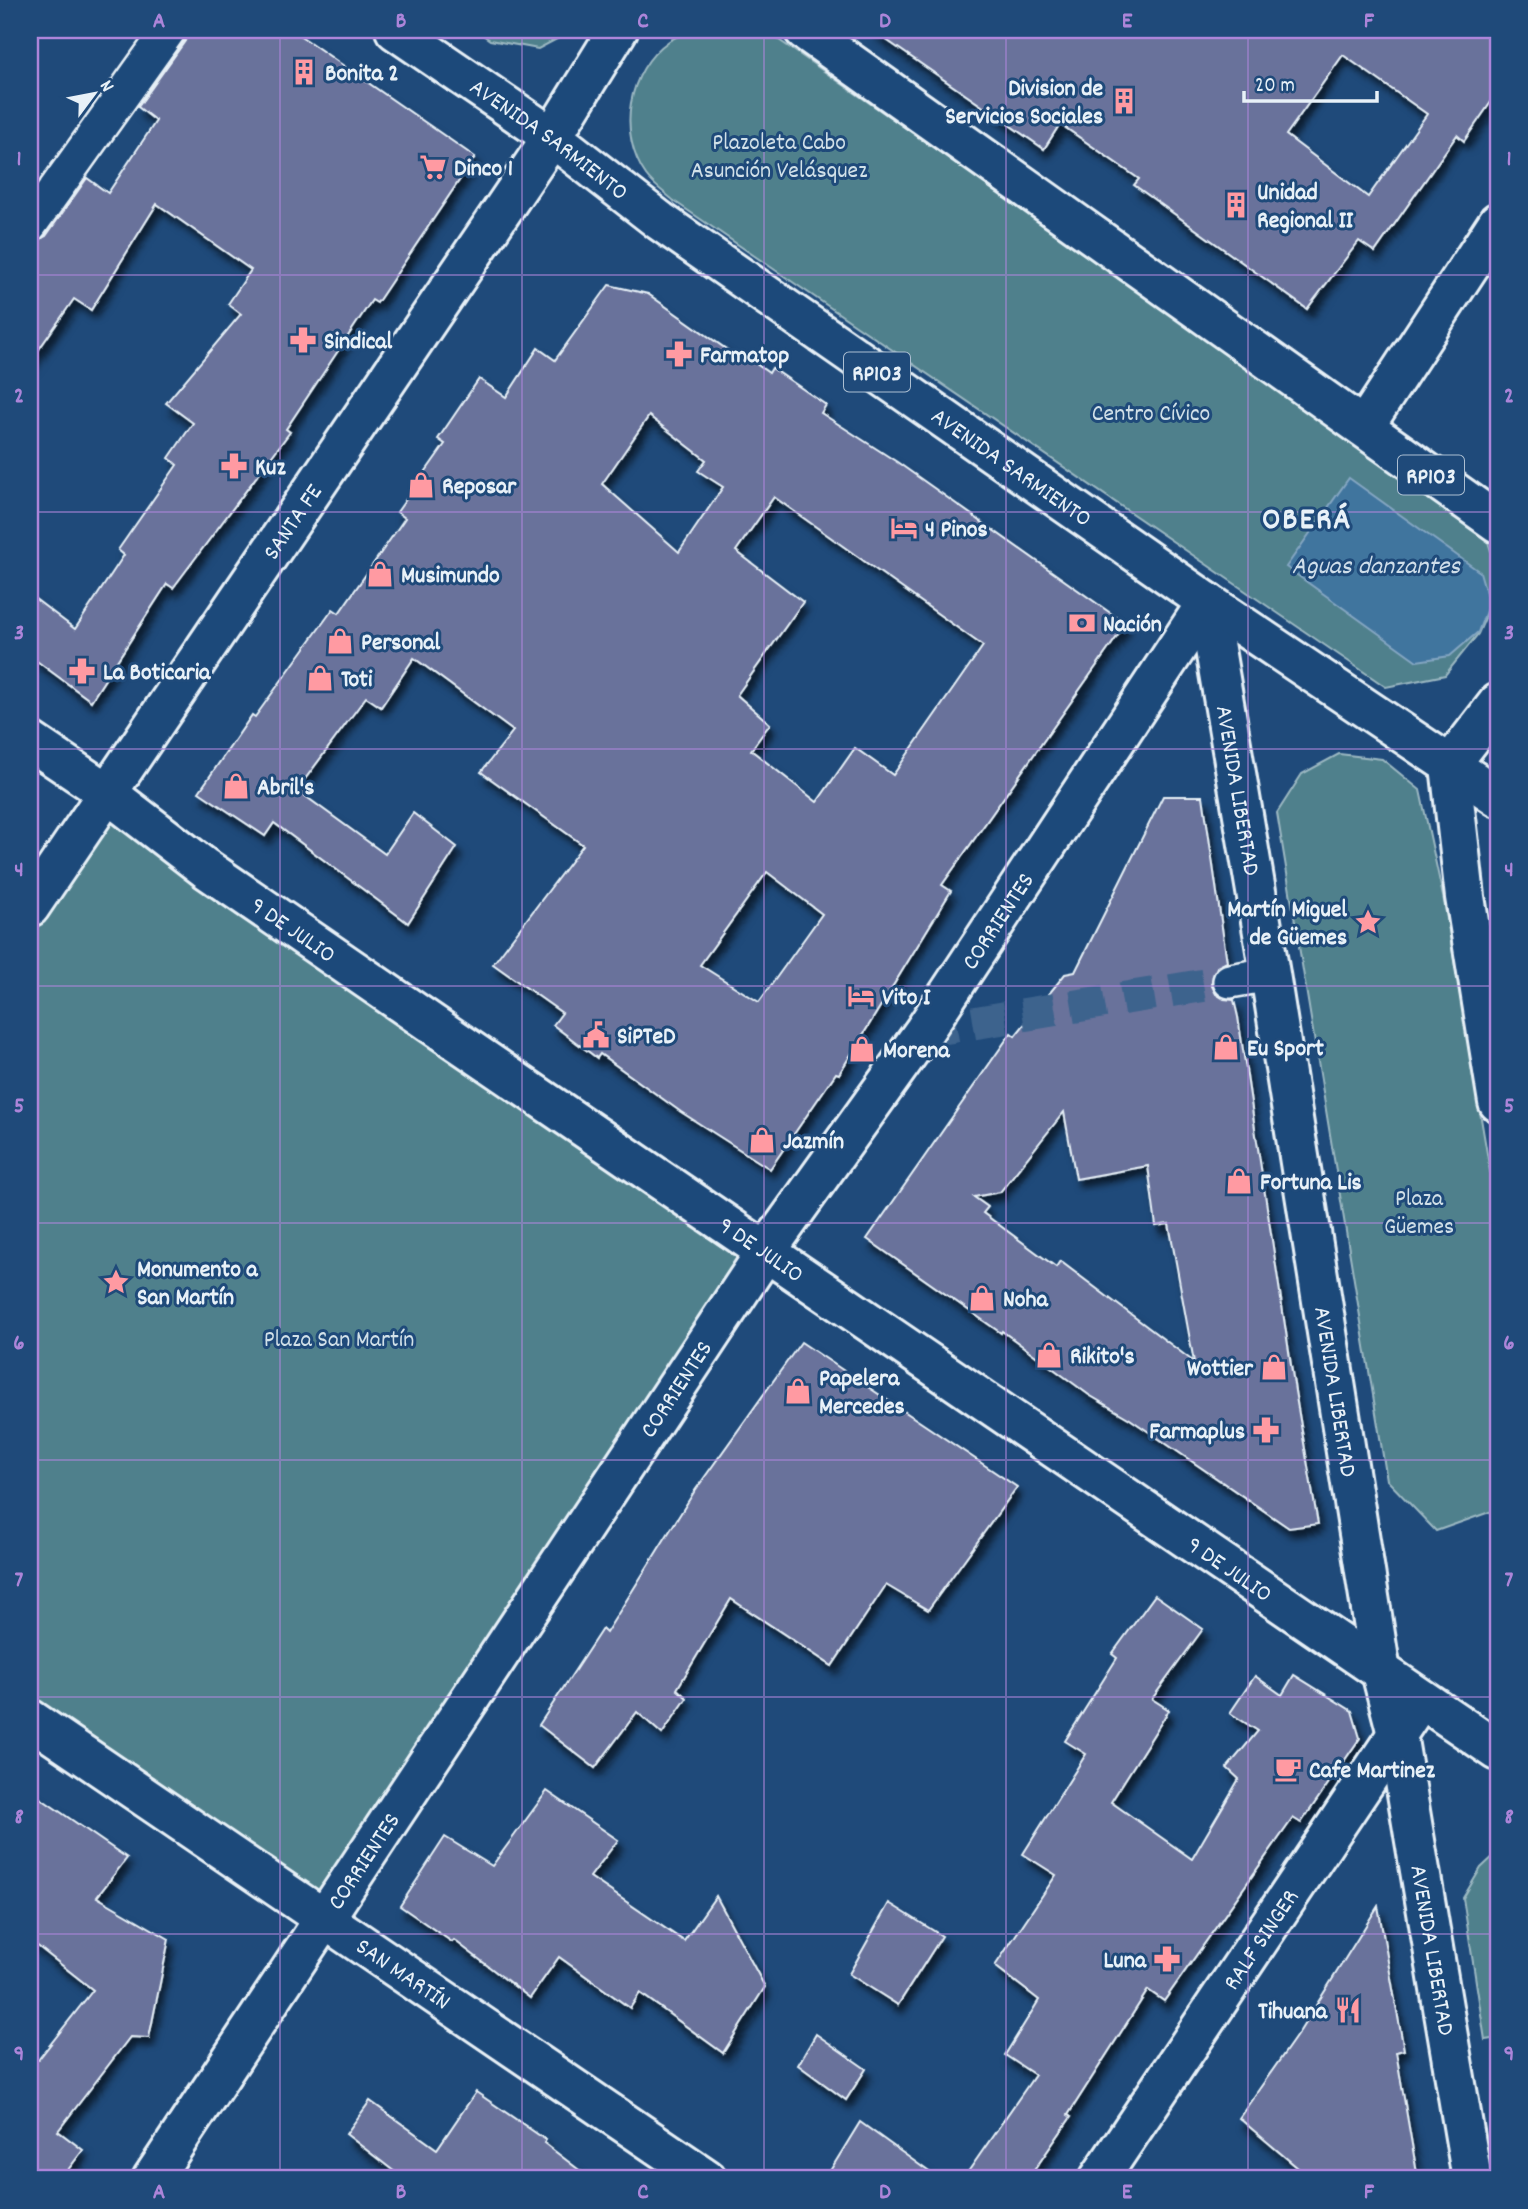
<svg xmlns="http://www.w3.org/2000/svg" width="1528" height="2209" font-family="Dekko,sans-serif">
  <defs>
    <filter id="shadow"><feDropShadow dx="4.5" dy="8" stdDeviation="3.5" flood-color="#0009"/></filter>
  </defs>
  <rect width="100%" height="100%" fill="#1f4a7a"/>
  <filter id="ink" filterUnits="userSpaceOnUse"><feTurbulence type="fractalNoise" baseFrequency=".0143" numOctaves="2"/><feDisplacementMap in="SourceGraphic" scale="14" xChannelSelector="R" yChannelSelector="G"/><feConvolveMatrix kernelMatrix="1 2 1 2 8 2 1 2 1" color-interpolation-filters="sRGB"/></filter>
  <g filter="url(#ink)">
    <!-- green -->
    <g fill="#4f808c" stroke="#9cb8c2" stroke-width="2">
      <path d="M476,30H574L538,49L490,40Z"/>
      <path d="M693,30H754L776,38L1484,530L1498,572V589L1478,634L1445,675L1386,687L674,201C665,193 653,185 646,175C617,134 627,70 669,41C676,36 686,33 693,30Z"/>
      <path d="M1339,754L1382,759L1420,790L1444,901L1498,1218V1509L1436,1531L1387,1480L1277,813L1302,774Z"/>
      <path d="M106,792L765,1253L326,1921L30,1719V907Z"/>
      <path d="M1498,1852V2038L1485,2040L1463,1898L1481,1868Z"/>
    </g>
    <!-- water -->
    <path fill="#41749e" stroke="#84a6c2" stroke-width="2" d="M1349,478L1480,572L1489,603L1478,632L1450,656L1417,661L1286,567Z"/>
    <!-- building -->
    <g fill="#69729b" stroke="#e8f1f8" stroke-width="2" fill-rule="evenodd" filter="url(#shadow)">
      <path d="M188,30H292L475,157L377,303L372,300L286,429L290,432L173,588L167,584L91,701L30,656V595L75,629L124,555L118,550L177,465L169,458L193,423L166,403L241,314L228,304L251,270L157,204L91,310L74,299L30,362V244L46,236L87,178L108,193L156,121L138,107L185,41Z"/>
      <path d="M872,30H1498V92L1464,141L1457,135L1375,252L1359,241L1307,309L1134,185L1139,179L1060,124L1044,149ZM1343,55L1427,114L1368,197L1286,135Z"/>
      <path d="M609,285L648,294L739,358L742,354L769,373L772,368L826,405L821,413L897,462L1126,624L942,885L951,891L839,1074L836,1073L770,1169L681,1112L600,1054L597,1058L553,1025L562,1013L493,964L583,845L481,772L513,731L414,658L381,707L366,697L297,790L385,854L413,813L457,847L408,923L274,823L265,836L199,792L252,715L255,717L333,609L339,613L405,518L397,512L445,444L438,439L479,379L506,397L538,348L555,360ZM649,416L706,460L698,471L723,487L679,552L602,484ZM774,497L983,646L893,775L855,748L817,802L751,750L770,724L737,695L803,602L736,551ZM767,872L822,914L759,1002L700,965Z"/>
      <path d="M1163,796H1203L1227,962L1217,967L1211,984L1216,994L1224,999L1234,1000L1238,1017L1295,1391L1318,1524L1289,1528L1130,1419L1089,1395L1002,1331L1001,1333L867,1239L1011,1033L1015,1036L1065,974L1075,972ZM1064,1112L1076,1179L1148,1166L1156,1226L1169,1224L1194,1362L1060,1261L1056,1267L983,1213L988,1207L974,1197L1000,1192Z"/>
      <path d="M801,1342L1017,1487L928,1610L886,1585L832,1666L731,1599L677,1689L687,1698L662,1734L637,1712L595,1768L539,1725L602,1629L606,1633L694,1492Z"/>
      <path d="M1155,1595L1203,1629L1152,1699L1169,1710L1111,1802L1192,1859L1239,1779L1227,1768L1258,1731L1230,1713L1255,1676L1282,1695L1294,1675L1352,1711L1360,1738L1301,1823L1293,1818L1164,2001L1148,1990L1068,2115L1071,2117L1028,2179H963L1035,2075L1005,2055L1039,2000L995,1966L1056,1875L1023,1854L1086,1754L1065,1741L1117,1658L1112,1654Z"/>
      <path d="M30,1791L127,1858L97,1897L169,1939L149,2038L130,2037L58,2131L83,2150L61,2179H30V2060H38L93,1990L30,1940Z"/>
      <path d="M547,1791L618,1840L590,1877L684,1941L716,1896L765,1987L723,2053L640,1993L630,2008L559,1957L530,1998L454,1940L452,1942L400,1906L445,1837L492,1866Z"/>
      <path d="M889,1903L942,1936L898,2005L849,1974Z"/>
      <path d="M1378,1906L1404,2050L1396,2052L1418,2179H1311L1239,2118L1300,2031Z"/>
      <path d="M816,2034L866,2069L846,2100L798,2065Z"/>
      <path d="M476,2092L546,2140L544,2143L591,2179H404L346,2134L370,2101L437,2149Z"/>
      <path d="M860,2122L939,2179H825Z"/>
    </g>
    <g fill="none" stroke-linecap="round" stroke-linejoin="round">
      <!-- pedestrian-tunnel -->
      <path stroke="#3d638d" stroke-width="33" stroke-dasharray="33 17" stroke-linecap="butt" d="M924,1031L1230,981"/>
      <!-- pedestrian casing -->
      <g stroke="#e8f1f8" stroke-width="38">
        <g id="pedestrian">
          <path d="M30,225L169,30"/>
          <path d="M1230,981L1270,974"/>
        </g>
      </g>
      <!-- minor casing -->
      <g stroke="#e8f1f8" stroke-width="44">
        <g id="minor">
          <path id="s1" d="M30,741L106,792L205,868L432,1024L1498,1751"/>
          <path id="s2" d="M30,907L552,137L618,30"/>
          <path id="s3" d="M30,1719L707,2179"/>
          <path id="s4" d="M152,2179L765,1253L924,1031L1207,602"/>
          <path id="s5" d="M1099,2179L1410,1715"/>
        </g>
      </g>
      <!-- secondary casing -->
      <g stroke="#e8f1f8" stroke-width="44">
        <g id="secondary">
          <path d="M1364,427L1498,222"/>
          <path id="s6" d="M1207,602L1270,974L1381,1672L1397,1734L1472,2179"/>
          <path d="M1498,703L1450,765L1465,897L1498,1102"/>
        </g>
      </g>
      <!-- primary casing -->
      <g stroke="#e8f1f8" stroke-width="44">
        <g id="primary">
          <path id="s7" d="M395,30L552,137L660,221L1207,602L1498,797"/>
          <path d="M804,30L1498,523"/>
        </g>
      </g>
      <!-- pedestrian -->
      <use href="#pedestrian" stroke="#1f4a7a" stroke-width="33"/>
      <!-- minor -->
      <use href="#minor" stroke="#1f4a7a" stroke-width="38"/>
      <!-- secondary -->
      <use href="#secondary" stroke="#1f4a7a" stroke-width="38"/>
      <!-- primary -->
      <use href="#primary" stroke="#1f4a7a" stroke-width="38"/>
    </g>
  </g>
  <!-- grid -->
  <path fill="none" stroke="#ac85d9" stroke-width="2" stroke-opacity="0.55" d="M280,30V2179M522,30V2179M764,30V2179M1006,30V2179M1248,30V2179M30,275H1498M30,512H1498M30,749H1498M30,986H1498M30,1223H1498M30,1460H1498M30,1697H1498M30,1934H1498"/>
  <!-- icons -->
  <defs>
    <g id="building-bare" transform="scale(2.1)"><path d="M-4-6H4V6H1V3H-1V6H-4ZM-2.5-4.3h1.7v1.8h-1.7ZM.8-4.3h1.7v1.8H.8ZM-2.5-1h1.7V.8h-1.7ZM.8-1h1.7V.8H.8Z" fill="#ff9aa2" stroke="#1f4a7a" stroke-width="2.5" paint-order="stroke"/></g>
    <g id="supermarket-bare" transform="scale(2.1)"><path d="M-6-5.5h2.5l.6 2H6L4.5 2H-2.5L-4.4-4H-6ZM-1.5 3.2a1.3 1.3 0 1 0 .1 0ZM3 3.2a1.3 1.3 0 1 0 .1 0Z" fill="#ff9aa2" stroke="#1f4a7a" stroke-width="2.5" paint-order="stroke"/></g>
    <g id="pharmacy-bare" transform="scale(2.1)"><path d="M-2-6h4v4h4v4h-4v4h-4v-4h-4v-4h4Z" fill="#ff9aa2" stroke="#1f4a7a" stroke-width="2.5" paint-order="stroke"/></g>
    <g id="shop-bare" transform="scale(2.1)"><path d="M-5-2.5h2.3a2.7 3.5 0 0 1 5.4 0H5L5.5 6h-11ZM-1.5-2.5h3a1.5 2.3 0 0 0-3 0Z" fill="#ff9aa2" stroke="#1f4a7a" stroke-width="2.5" paint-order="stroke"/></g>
    <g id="hotel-bare" transform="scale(2.1)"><path d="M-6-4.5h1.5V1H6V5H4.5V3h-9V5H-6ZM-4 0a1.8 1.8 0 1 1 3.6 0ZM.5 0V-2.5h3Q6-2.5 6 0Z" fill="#ff9aa2" stroke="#1f4a7a" stroke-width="2.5" paint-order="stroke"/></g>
    <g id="bank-bare" transform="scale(2.1)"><path d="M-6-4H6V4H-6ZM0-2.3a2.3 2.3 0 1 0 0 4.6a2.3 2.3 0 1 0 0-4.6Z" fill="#ff9aa2" stroke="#1f4a7a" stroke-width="2.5" paint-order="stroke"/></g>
    <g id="sight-bare" transform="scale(2.1)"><path d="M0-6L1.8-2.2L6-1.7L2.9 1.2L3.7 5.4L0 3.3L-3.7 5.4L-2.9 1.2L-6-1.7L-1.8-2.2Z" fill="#ff9aa2" stroke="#1f4a7a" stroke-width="2.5" paint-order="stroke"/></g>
    <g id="civic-bare" transform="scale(2.1)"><path d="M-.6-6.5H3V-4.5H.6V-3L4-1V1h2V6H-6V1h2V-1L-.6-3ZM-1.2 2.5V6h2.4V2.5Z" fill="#ff9aa2" stroke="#1f4a7a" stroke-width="2.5" paint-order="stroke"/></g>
    <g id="cafe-bare" transform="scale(2.1)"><path d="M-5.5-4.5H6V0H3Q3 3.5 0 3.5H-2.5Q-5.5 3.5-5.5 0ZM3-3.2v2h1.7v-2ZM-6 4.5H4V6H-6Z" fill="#ff9aa2" stroke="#1f4a7a" stroke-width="2.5" paint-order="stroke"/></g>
    <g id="restaurant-bare" transform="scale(2.1)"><path d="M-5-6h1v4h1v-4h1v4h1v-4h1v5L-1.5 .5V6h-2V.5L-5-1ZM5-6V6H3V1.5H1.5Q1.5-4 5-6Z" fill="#ff9aa2" stroke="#1f4a7a" stroke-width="2.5" paint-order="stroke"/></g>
  </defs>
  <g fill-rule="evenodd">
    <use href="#building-bare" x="304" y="72"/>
    <use href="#building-bare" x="1124" y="101"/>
    <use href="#supermarket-bare" x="433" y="167"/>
    <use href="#building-bare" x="1236" y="205"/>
    <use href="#pharmacy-bare" x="303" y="340"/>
    <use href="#pharmacy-bare" x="679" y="354"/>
    <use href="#pharmacy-bare" x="234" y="466"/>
    <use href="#shop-bare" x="421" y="485"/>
    <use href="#hotel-bare" x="904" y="528"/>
    <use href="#shop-bare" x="380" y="574"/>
    <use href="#bank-bare" x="1082" y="623"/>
    <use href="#shop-bare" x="340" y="641"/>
    <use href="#pharmacy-bare" x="82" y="671"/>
    <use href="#shop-bare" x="320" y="678"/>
    <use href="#shop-bare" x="236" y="786"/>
    <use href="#sight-bare" x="1368" y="922"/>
    <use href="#hotel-bare" x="861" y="996"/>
    <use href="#civic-bare" x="596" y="1035"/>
    <use href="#shop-bare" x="1226" y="1047"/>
    <use href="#shop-bare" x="862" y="1049"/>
    <use href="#shop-bare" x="762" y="1140"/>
    <use href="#shop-bare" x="1239" y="1181"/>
    <use href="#sight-bare" x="116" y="1282"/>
    <use href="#shop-bare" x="982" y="1298"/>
    <use href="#shop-bare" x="1049" y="1355"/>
    <use href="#shop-bare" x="1274" y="1367"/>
    <use href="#shop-bare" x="798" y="1391"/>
    <use href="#pharmacy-bare" x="1266" y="1430"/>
    <use href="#cafe-bare" x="1288" y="1769"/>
    <use href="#pharmacy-bare" x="1167" y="1959"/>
    <use href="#restaurant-bare" x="1348" y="2010"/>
  </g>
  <g text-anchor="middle" stroke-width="6" stroke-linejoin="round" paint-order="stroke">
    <!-- shield labels -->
    <g fill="#1f4a7a" stroke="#acbfd2" stroke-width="2">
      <rect x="844" y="352.5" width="66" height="39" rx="5"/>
      <rect x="1398" y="455.5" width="66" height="39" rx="5"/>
    </g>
    <g font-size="23" font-weight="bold" fill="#e8f1f8">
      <text x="877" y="380">RP103</text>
      <text x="1431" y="483">RP103</text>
    </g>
    <!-- poi labels -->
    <g font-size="24" font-weight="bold" fill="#e8f1f8" stroke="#1f4a7a" text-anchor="start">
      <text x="325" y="80">Bonita 2</text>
      <text x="1103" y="95" text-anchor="end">Division de<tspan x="1103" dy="28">Servicios Sociales</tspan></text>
      <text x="454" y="175">Dinco 1</text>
      <text x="1257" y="199">Unidad<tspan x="1257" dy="28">Regional II</tspan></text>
      <text x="324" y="348">Sindical</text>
      <text x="700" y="362">Farmatop</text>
      <text x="255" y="474">Kuz</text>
      <text x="442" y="493">Reposar</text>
      <text x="925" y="536">4 Pinos</text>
      <text x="401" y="582">Musimundo</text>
      <text x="1103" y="631">Nación</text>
      <text x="361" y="649">Personal</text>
      <text x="103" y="679">La Boticaria</text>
      <text x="341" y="686">Toti</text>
      <text x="257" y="794">Abril's</text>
      <text x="1347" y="916" text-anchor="end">Martín Miguel<tspan x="1347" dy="28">de Güemes</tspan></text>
      <text x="882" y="1004">Vito I</text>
      <text x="617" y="1043">SiPTeD</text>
      <text x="1247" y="1055">Eu Sport</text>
      <text x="883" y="1057">Morena</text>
      <text x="783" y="1148">Jazmín</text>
      <text x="1260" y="1189">Fortuna Lis</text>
      <text x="137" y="1276">Monumento a<tspan x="137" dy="28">San Martín</tspan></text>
      <text x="1003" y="1306">Noha</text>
      <text x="1070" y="1363">Rikito's</text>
      <text x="1253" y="1375" text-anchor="end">Wottier</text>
      <text x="819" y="1385">Papelera<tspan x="819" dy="28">Mercedes</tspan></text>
      <text x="1245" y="1438" text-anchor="end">Farmaplus</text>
      <text x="1309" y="1777">Cafe Martinez</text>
      <text x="1146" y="1967" text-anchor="end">Luna</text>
      <text x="1327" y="2018" text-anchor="end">Tihuana</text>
    </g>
    <!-- street labels -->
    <g font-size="24" fill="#e8f1f8" stroke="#1f4a7a">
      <text dy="8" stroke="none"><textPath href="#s7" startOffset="189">AVENIDA SARMIENTO</textPath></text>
      <text dy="8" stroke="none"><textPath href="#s7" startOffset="756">AVENIDA SARMIENTO</textPath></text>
      <text dy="8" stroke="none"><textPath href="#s2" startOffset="466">SANTA FE</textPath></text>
      <text dy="8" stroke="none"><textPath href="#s6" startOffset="191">AVENIDA LIBERTAD</textPath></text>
      <text dy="8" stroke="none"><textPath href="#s4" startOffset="1516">CORRIENTES</textPath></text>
      <text dy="8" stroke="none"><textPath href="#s1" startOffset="324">9 DE JULIO</textPath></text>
      <text dy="8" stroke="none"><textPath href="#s1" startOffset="891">9 DE JULIO</textPath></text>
      <text dy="8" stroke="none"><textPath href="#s4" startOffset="948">CORRIENTES</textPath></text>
      <text dy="8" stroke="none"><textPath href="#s6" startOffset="800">AVENIDA LIBERTAD</textPath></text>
      <text dy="8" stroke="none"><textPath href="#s1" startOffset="1458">9 DE JULIO</textPath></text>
      <text dy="8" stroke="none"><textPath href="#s4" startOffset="382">CORRIENTES</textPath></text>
      <text dy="8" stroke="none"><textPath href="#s5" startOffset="289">RALF SINGER</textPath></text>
      <text dy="8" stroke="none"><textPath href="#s6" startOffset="1367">AVENIDA LIBERTAD</textPath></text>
      <text dy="8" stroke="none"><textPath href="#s3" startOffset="452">SAN MARTÍN</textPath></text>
    </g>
    <!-- park labels -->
    <g font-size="24" fill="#d1e0e8" stroke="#1f4a7a">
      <text x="779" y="149">Plazoleta Cabo<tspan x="779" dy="28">Asunción Velásquez</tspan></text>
      <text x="1151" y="420">Centro Cívico</text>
      <text x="1419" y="1205">Plaza<tspan x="1419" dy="28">Güemes</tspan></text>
      <text x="339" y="1346">Plaza San Martín</text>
    </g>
    <!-- water labels -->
    <g font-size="26" font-style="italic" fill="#cfdeea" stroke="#1f4a7a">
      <text x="1376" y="573">Aguas danzantes</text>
    </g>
    <!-- district labels -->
    <g font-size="32" font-weight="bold" letter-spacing="2" fill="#e8f1f8" stroke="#1f4a7a">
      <text x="1307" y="528">OBERÁ</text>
    </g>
  </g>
  <!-- margin -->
  <rect width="1528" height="2209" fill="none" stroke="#1f4a7a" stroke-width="77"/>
  <!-- north arrow -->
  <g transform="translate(94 94) rotate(58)" stroke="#1f4a7a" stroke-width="5" paint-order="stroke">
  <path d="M0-5L12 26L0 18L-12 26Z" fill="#e8f1f8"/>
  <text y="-10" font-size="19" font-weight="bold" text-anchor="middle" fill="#e8f1f8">N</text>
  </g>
  <!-- scale -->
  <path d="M1244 91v10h133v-10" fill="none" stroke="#e8f1f8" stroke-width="3.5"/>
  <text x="1255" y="91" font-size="21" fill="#e8f1f8" stroke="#1f4a7a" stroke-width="5" paint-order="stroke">20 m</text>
  <rect x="38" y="38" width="1452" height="2132" fill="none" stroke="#ac85d9" stroke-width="2.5"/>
  <g font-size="23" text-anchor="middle" font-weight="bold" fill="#ac85d9">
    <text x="159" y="27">A</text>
    <text x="401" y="27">B</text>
    <text x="643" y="27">C</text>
    <text x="885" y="27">D</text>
    <text x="1127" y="27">E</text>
    <text x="1369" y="27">F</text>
    <text x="19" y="165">1</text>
    <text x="1509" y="165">1</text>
    <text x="19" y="402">2</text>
    <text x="1509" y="402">2</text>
    <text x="19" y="639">3</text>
    <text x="1509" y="639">3</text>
    <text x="19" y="876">4</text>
    <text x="1509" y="876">4</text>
    <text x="19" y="1112">5</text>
    <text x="1509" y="1112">5</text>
    <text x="19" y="1349">6</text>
    <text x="1509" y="1349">6</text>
    <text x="19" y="1586">7</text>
    <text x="1509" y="1586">7</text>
    <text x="19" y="1823">8</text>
    <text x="1509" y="1823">8</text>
    <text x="19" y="2060">9</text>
    <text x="1509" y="2060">9</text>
    <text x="159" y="2198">A</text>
    <text x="401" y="2198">B</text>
    <text x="643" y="2198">C</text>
    <text x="885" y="2198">D</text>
    <text x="1127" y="2198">E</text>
    <text x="1369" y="2198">F</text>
  </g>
</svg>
